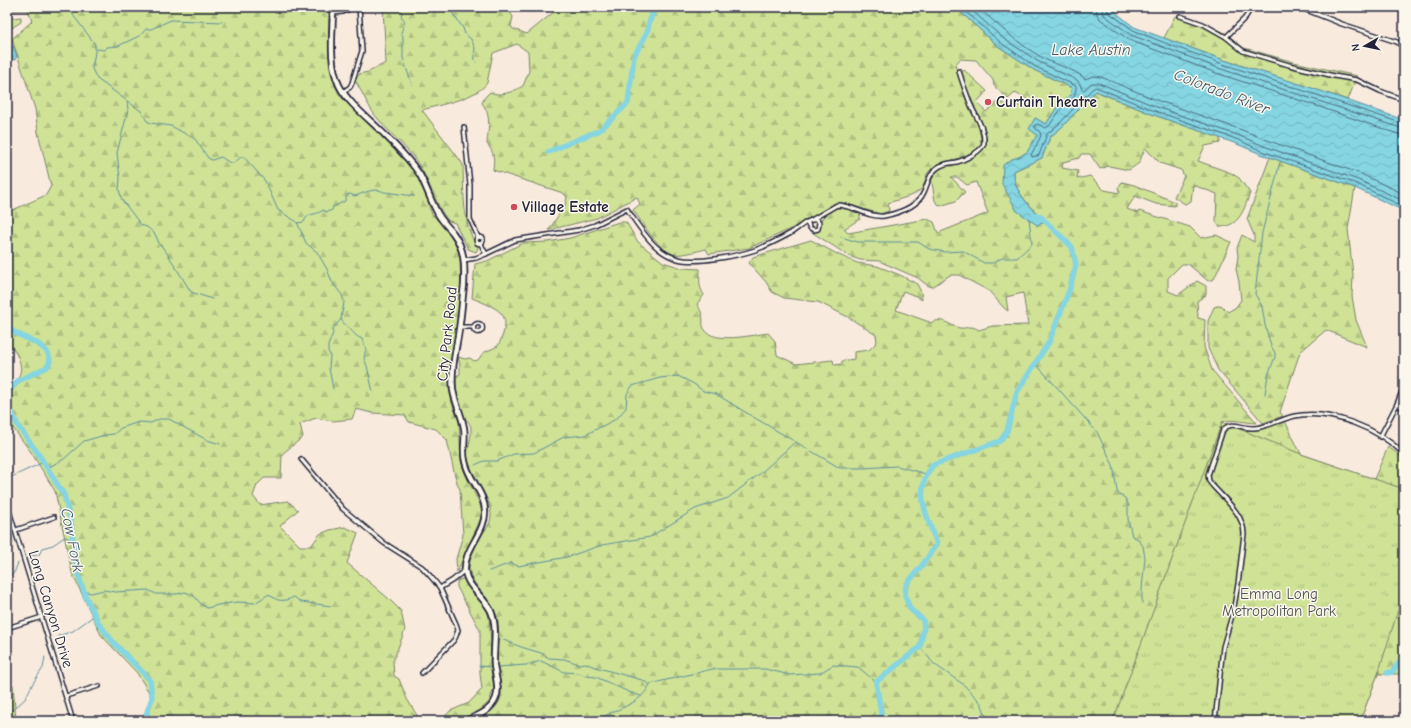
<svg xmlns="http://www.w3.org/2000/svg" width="1411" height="728" font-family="'Comic Neue',sans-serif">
  <defs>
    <pattern id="forest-firs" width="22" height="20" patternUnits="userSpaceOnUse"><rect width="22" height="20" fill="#cfe296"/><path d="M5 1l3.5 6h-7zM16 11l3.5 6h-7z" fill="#b1c282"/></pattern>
    <pattern id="park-tufts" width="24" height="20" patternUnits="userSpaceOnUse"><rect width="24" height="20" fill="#cfe296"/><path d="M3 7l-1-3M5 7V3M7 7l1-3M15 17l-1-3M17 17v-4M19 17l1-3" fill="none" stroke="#b1c282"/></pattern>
    <pattern id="water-waves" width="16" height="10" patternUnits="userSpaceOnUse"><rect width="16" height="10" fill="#85d5e2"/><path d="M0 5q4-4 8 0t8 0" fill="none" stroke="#73b7c3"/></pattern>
  </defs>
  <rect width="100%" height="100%" fill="#f8eadd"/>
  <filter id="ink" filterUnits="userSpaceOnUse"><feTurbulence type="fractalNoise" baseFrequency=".025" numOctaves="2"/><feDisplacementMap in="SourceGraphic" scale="8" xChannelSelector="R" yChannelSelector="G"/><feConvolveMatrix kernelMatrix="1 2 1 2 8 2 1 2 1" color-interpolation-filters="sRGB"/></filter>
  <g filter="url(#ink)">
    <!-- forest -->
    <g fill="url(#forest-firs)" stroke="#788268">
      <path d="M7,7H329C329,38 325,68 340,96L396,151L416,173L425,191L429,202V207L432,214L449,233L456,244L460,258L461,295L450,374L449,388L452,403L459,422L461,461L466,476L479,502L482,511L480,520L457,572L456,559L463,535L460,489L458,486L454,472L447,440L436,429L409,422L405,415L372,413L356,409L352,419L333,421L316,418L300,424L303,437L282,454L281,478H264L257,485L253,496L260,505L288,501L298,510L280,526L300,546H311L320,534L330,530L345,527L358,533L347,563L389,599L401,611L405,630L393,661L394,676L399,679L407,699L418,717L413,721H142L151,699L150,694L137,673L101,635L72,573L55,491L31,452L7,420V391C10,387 15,383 18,378C26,364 14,351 7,339V192L13,210L46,195L51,186L38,132L35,109L12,39L32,21L28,10H12L7,12Z"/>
      <path d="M383,7H513L509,10L513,17L511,26L513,29L527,34L560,7H955L998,46L1034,70L1072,88L1070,95L1058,106L1046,124L1035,118L1038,135L1032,146L1027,152L1019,157L1012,159L1013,203L1017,211L1046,222C1033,208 1012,192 1014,171L1042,158L1050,137L1062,127L1095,91L1154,115L1220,138V143L1205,146L1198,161L1231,173L1239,178L1250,193C1244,209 1240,226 1220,227L1216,222L1217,194L1193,185L1191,201L1185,204L1174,197L1184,176L1181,170L1160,163L1145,148L1139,163L1129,170L1109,166L1100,169L1090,154H1081L1079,158L1063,162L1062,168L1078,171L1077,179L1090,176L1104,190L1120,193L1118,188L1122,182L1134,185L1175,202V206L1156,204L1135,196L1127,209L1138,213L1139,211L1190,227L1201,238L1216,235L1231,242L1214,279L1208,281L1188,264H1182L1168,278V291L1178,295L1197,281L1206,286V295L1197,301L1198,318L1205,320L1204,347L1212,370L1257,423C1246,423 1232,418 1222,422L1243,431L1256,430L1285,421L1301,454L1374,479L1388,447L1404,458V591L1397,610L1404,631V674H1378L1360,721H475C484,716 494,711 499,702C504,692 499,681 497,670C495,654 500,638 498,622C498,618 496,614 494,610C488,595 472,587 469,569C468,562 477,542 481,536C485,529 490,526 491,517C492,498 474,480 468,462C465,450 472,441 471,429C471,423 467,421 464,417C457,404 455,389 456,376L460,374V365L458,357L465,359L470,358L474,361L478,360L483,353L498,346C514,313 501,310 472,298L475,264L487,261L523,243L548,242L570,238L619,222H626L638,242L663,262L682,268L700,269C700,279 698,286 704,295L697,304C699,307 701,311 702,315C704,321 701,325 705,330C714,344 754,335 768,333L775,341L777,355L796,364L833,360L834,365L842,364V361L854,359V352L869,350L877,342L876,335L848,317L818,302L784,298L772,292L766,282L749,263L753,257L811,240L839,255L857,263L877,266L900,275L917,284L921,292L922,300L916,296L903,291L896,310L932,323C942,316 949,326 960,328C969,329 969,324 979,330L992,326L1028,325L1023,293L1006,297L1008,311L1004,308L989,291L959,275H950L932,287L927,285L918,278L879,261L860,260L849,256L813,233L820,230L821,220L827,213L837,208L851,210L860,214V219L844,229L848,233L927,219L934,222L938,233L988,213L976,182L967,185L957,177H951L965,192L956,201L940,206L935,201L931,176L945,166L960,163L982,151L985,146L983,126L965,86L961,72L964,70L987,91L977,102L986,112L997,102C1009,106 1017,105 1029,100L1015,93L1008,99L994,86L993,80L976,60L960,59L955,65L967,99L979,128L981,138V144L979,148L961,158L940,163L933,167L927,174L923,188L913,195L888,203L889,211L880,214L844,203H835L815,216L806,219L797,226L749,248L709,254L706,249C698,251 680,256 673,254C657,248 643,224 633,210L640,204L637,197L597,218L549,230L565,205L567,197L563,193L493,170C494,159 495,153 487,144C488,129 492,116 482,103L485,97L490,92C501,97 512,92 523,86L529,71L528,52L517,44L493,53L487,83C477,98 439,105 422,110L460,160L463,165C464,194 462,224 478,248L476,252L468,249L455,223C453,222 451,222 449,221C440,214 429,182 423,172C413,152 393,137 379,120C368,108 364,94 355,81L359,74L368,72L386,63Z"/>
      <path d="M1175,16L1202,22L1225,33L1244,48L1294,62L1357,76L1348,100L1224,60L1164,38Z"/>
      <path d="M21,17V22L7,31V19Z"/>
      <path d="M1270,157L1355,188L1348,229L1353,275L1352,296L1356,320L1367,347L1326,330L1300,352L1280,412L1283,416L1263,423L1218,370L1208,348V321L1214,307L1221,305L1228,312L1236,307L1241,300L1239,282L1236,269L1238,256L1237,248L1242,235L1254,242V235L1247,219Z"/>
      <path d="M462,579H464L471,591L486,608L489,617L491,643L490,661L494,688L489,702L480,710L458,721H441L450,711L469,703L482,689L480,674V630L457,587V581Z"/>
      <path d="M7,685H13L16,721H7Z"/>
    </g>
    <!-- park -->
    <path fill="url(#park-tufts)" stroke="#788268" d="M1222,422L1301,454L1404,489V591L1378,674L1360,721H1113Z"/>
    <!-- water -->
    <g fill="url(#water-waves)" stroke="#5d8d9f">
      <path d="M955,7H1109L1134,27L1172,41L1224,60L1315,89L1404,120V211L1355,188L1261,154L1237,144L1154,115L1096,91L1062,127L1050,137L1042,158L1014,171C1012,192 1033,209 1046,222L1037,225L1017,211L1006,191L1002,184L1003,165L1012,159L1019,157L1027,152L1037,135L1029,129L1035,118L1046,124L1058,106L1070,95L1072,88L1034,70L998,46Z"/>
      <path d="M7,43L13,46L17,56L15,60L7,57Z"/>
    </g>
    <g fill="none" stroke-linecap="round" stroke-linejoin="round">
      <!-- shore -->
      <g stroke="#4a6a7e" stroke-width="1">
        <path d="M961,7L1001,43L1036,67L1076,86V89L1074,97L1061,109L1049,126L1045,128L1038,124L1035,125V128L1040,132L1041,136L1031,155L1032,157L1039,155L1047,134L1059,124L1092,89L1096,87L1155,111L1239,140L1262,151L1357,184L1404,207"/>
        <path d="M968,7L1004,39L1039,62L1077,80L1080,84L1082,90H1084L1092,83H1099L1157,107L1240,136L1264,146L1358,180L1404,201"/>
        <path d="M978,7C998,25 1017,43 1041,57C1054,65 1074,68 1085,79L1093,76L1101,77L1159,101L1242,130L1267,140L1361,174L1404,194"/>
        <path d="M1096,7L1097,14L1100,19L1129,40L1219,74L1311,104L1398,134L1404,135"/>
        <path d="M1102,7L1104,15L1131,35L1221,69L1404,129"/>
        <path d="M1107,7L1108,12L1133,30L1170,45L1223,64L1404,124"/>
      </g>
      <!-- stream -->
      <g stroke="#5d8d9f" stroke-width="1">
        <path d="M71,7L73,15L95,44V52L92,69L97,79L141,111L147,121L151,123L171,126L195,139L208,158L212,160L221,157L230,163H234L241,157H244L265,181L278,210L297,222L306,243L317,252L327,269L332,282L342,295L344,302L341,319L344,324C352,328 352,335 362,339L366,349L364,358L367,366L373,392"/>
        <path d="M399,7L402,13L401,16L405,21L401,33L403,36V58L412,85"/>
        <path d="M448,7L463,28L465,34L471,39L475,48L474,56L476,62"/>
        <path d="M96,49L105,50L107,47L118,46L141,35L146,29H151L171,20L222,22"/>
        <path d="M127,101L128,110L117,153L120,178L119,190L122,200L141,225L147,227L155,234L159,243L167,253L191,292L212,299"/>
        <path d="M297,223L304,222C308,211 314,217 323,210L327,212L332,210L333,207L345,201L347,195L350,194L355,196C364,193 375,187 384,192L414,196"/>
        <path d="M841,237L858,242H918L929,249L945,252L963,251L984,263H993L1002,258H1017L1032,244L1029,218"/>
        <path d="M1036,364L1097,432L1113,465L1117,491L1119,495L1125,498L1128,504V519L1132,536L1138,539L1143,546L1145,558L1142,589V603"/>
        <path d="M333,389L329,368L330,355L328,351V346L333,333L332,330L341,319"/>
        <path d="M1265,394L1268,375L1275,357V353L1271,346L1265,325L1262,306L1255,294L1262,233L1280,162"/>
        <path d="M475,465L484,461H497L514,454L534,453L564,437L585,435L616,419L626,408L627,394L632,386L660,378L678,376L694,384L703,391L716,394L750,415L840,468H863L897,466L926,474"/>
        <path d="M47,468L64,459L84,441L105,435L114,434L121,428L139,422L151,423L159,419H169L207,440L220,444"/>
        <path d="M7,479L44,462"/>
        <path d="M29,556L39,555L42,548L53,545L63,538L66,537L70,539L73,538"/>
        <path d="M489,571L511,563L518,566L567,557L602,545L650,537L695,509L728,498L762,472L795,442"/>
        <path d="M7,577L14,573L18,563"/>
        <path d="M84,591L91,593L104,590L115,592L148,590L156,594H177L185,592L193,595L202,605L207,608L218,605L237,602L255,603L269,594C277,602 284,602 294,597L301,602L331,606"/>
        <path d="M58,636L73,631L95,615"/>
        <path d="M501,639L521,647L541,653L549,658L564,659L579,664L585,663L595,667L642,680L649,684"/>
        <path d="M920,647L934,664L964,685L981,703L988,721"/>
        <path d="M479,666L490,667"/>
        <path d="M498,667L526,665L541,661L564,672L579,673L587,676L596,677L631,693L641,696"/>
        <path d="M7,715L25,699L33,683L43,668L45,657"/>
        <path d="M597,721C614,708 641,706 650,684L712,669H765L790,675L820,673L833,665L858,667L876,682"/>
      </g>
      <!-- river -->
      <g stroke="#85d5e2" stroke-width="5.5">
        <path d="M548,152L600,130L628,103L634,56L647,33L649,23L655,7"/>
        <path d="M7,327C17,337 39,340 47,352C49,354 49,359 50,361L47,367L18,381L7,394"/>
        <path d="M7,397L10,409L18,426L37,452L64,495L71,523L77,571L85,595L99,624L114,643L150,680L152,698L144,721"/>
        <path d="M1387,673L1392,672L1399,663L1404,661"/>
        <path d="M884,721L882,719L876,682L920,647L924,627L923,620L910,609L905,596L906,585L923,564L937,544C927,516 912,491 933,465L1000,441L1007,431L1017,392L1049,342L1069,291L1076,265L1072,247L1041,217L1034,215"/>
      </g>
      <!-- street casing -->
      <g stroke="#22223b" stroke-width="6">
        <g id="street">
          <path d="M1299,7L1342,24L1397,42L1404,47"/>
          <path d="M333,13L343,12L353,7"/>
          <path d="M1180,16L1203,24L1226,37L1243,51L1289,65L1334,76L1357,80L1380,91L1404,100"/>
          <path d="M1226,37L1245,18L1252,7"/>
          <path d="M343,92L350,87L352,83L362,51L359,7"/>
          <path d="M464,127L470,185V219L478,237"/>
          <path d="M813,219L837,205C853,205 868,218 884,216C899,213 918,206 924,192C928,183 929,174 937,168C943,163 950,163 957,162C964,160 983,151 984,143C985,128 975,116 970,103C966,92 962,82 959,71"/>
          <path d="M478,237L483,238V241L481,244"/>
          <path d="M478,237L476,240L477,243L481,244"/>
          <path d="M481,244L486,254"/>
          <path d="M464,260L476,258L486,254L515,240L579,230L595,225L627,209C636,222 646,239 659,249C664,253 671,257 678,259C697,264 737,256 755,250C767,246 780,239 791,233C799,228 808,218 817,220L819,223L818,229L814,230L810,228L808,224V222"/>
          <circle cx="478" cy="328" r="4.5"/>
          <path d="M459,327H473"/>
          <path d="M1397,404L1404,409"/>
          <path d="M1380,437L1397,404L1404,386"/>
          <path d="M301,459L343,509L384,543L422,567L432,578L440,588L456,624L458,630L456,636L454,640L422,673"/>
          <path d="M7,504L73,721"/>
          <path d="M16,530L54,517"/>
          <path d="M440,588L453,580L465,570"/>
          <path d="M7,628L42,617"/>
          <path d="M66,696L99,686"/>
          <path d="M1215,721L1223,647L1233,612L1238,584L1244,534C1244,514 1224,499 1212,485L1209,481L1208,475L1223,430C1232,420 1242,429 1254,428C1268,427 1281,419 1295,416C1331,409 1379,429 1404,454"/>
        </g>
      </g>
      <!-- secondary casing -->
      <g stroke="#22223b" stroke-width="8">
        <path id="secondary" d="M333,7C333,33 328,61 339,85C348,104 372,121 386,136C398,148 411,161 420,175C427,188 431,202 438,214C442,221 448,227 453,233C465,249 465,266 464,285C462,302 461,319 458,336C455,354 451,372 453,390C455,403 462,415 464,428C466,439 462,450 465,461C468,479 485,493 485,511C486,532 463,550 465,571C467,587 484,597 491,611C498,628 493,648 494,665C495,676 500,687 496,698C491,711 478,716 465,721"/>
      </g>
      <!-- street -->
      <use href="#street" stroke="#fbf7ec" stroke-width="3"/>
      <!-- secondary -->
      <use href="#secondary" stroke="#fbf7ec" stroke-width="4.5"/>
    </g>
  </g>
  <!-- markers -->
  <g fill="#d1495b" stroke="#fbf7ec" stroke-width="1.5">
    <circle cx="988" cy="102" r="4"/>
    <circle cx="514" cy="207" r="4"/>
  </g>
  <g text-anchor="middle" stroke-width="3" stroke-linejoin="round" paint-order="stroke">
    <!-- poi labels -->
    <g font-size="15" font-weight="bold" fill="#22223b" stroke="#fbf7ec" text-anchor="start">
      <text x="996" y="107">Curtain Theatre</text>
      <text x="522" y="212">Village Estate</text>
    </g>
    <!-- street labels -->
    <g font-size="15" fill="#22223b" stroke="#fbf7ec">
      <text transform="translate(447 334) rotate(-84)" y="5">City Park Road</text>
      <text transform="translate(51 609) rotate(73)" y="5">Long Canyon Drive</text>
    </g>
    <!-- park labels -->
    <g font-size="15" fill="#4d5252" stroke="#fbf7ec">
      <text x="1279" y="599">Emma Long<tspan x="1279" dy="17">Metropolitan Park</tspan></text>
    </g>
    <!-- water labels -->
    <g font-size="16" font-style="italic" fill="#40586d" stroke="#fbf7ec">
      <text x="1091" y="55">Lake Austin</text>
      <text transform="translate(1222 91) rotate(21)" y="6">Colorado River</text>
      <text transform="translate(73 540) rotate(79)" y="6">Cow Fork</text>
    </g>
  </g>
  <!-- margin -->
  <rect width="1411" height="728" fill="none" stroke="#fbf7ec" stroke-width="24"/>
  <rect x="12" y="12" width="1387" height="704" fill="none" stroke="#22223b" stroke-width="1.5" filter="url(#ink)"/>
  <!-- north arrow -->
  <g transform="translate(1365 46) rotate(261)" stroke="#fbf7ec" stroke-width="3" paint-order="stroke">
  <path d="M0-3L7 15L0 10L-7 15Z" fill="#22223b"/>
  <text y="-6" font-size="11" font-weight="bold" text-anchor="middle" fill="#22223b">N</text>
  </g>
</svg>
